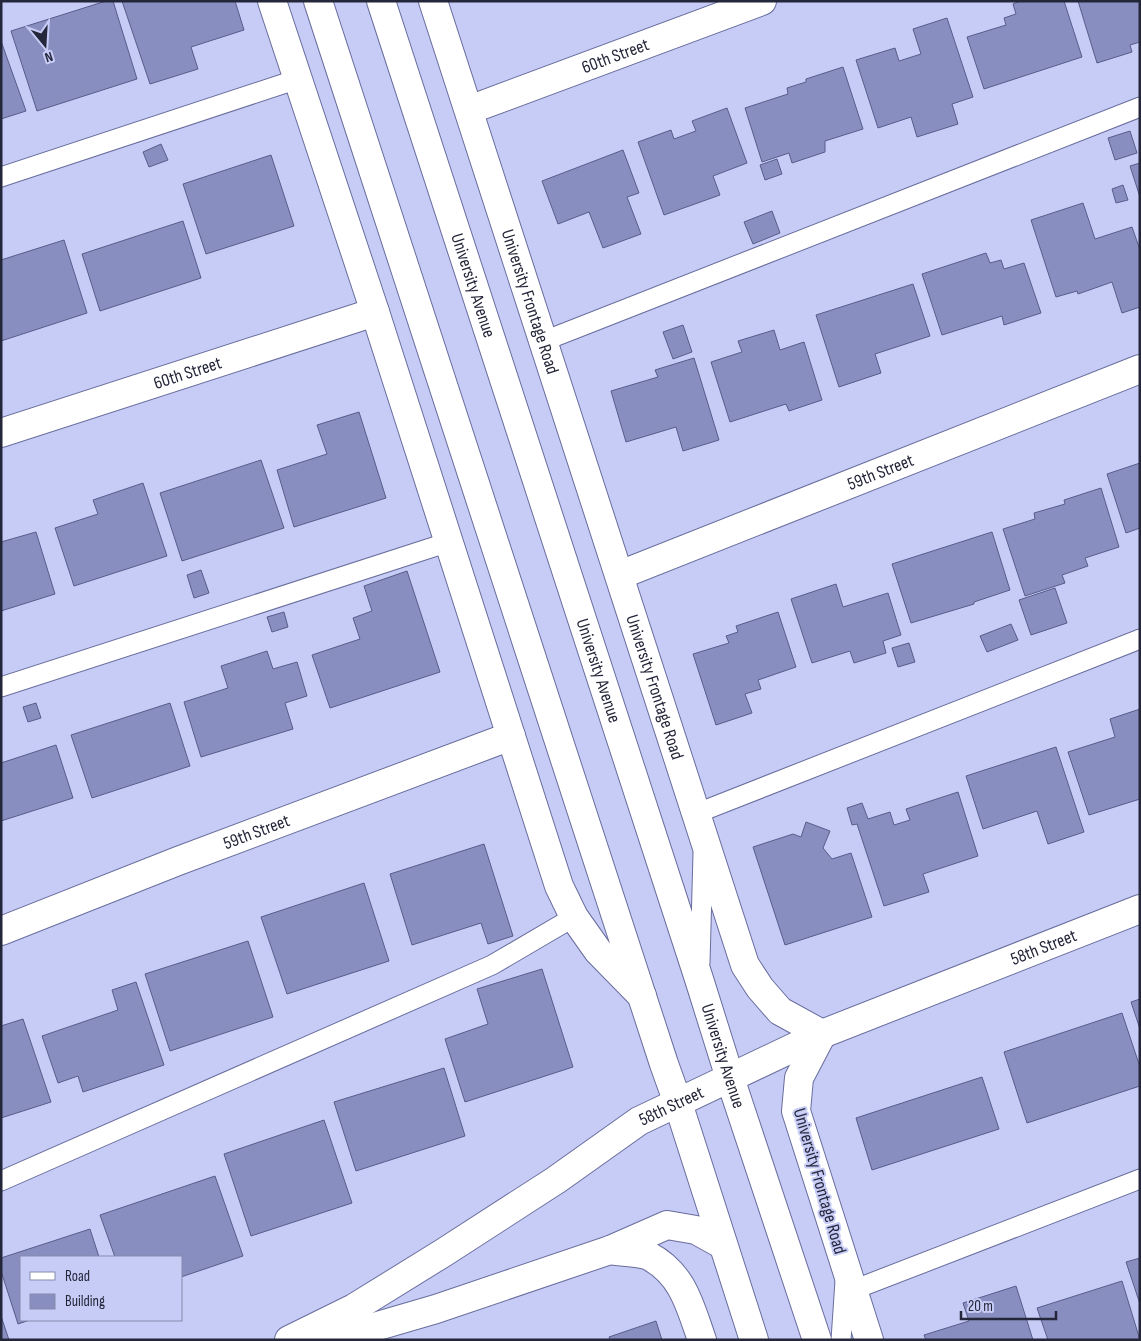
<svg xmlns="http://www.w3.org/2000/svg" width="1141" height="1341" font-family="'Sofia Sans Condensed',sans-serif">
  <rect width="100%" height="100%" fill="#c7ccf7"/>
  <!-- building -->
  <g fill="#898ec0" stroke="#585c8a">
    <path d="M106,1H113L137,79L37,111L11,31Z"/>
    <path d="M122,1H235L244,30L191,47L198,69L150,84Z"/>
    <path d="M1020,1H1064L1082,57L984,89L967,37L1006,25L1004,18L1016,14L1013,4Z"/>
    <path d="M1078,1H1140V42L1130,45L1132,52L1097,63Z"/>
    <path d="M947,18L973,97L952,104L958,124L917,137L911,117L878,128L856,60L895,48L899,61L921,54L913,29Z"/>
    <path d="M1,41L26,111L1,119Z"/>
    <path d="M843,67L863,129L825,141V152L792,163L789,153L762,162L745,108L788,94L787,88L806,82V79Z"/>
    <path d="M727,108L747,163L713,176L720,195L664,215L638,142L671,130L674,139L696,131L692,121Z"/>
    <path d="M1130,131L1137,153L1115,160L1108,138Z"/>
    <path d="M161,144L168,160L149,167L143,152Z"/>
    <path d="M623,150L639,193L627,197L641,234L603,248L589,212L558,224L542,181Z"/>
    <path d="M271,155L294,226L206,254L183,184Z"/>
    <path d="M777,159L782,174L765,180L760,165Z"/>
    <path d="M1140,163V197L1130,166Z"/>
    <path d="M1123,185L1128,200L1116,203L1112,189Z"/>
    <path d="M1083,203L1095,239L1132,227L1140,250V307L1122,313L1112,282L1078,294L1077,291L1056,297L1031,220Z"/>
    <path d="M772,211L780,233L753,244L744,222Z"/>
    <path d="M183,221L201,278L100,311L82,254Z"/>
    <path d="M64,240L87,313L1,341V260Z"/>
    <path d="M986,253L990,263L1001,260L1004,269L1024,263L1041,313L1004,325L1002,316L942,335L922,274Z"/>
    <path d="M913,284L930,336L875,354L881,373L839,387L816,315Z"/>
    <path d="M683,325L692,352L673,359L663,332Z"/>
    <path d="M774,330L780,350L804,342L822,400L789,411L786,404L730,422L711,362L742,352L738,341Z"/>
    <path d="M694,358L719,440L683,451L676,427L626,442L611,391L658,377L655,370Z"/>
    <path d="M359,412L386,498L294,527L277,470L327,454L317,425Z"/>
    <path d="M261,460L284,528L182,561L160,493Z"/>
    <path d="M1140,463V528L1126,533L1107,474Z"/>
    <path d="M143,483L167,556L74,586L55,528L98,514L93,500Z"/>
    <path d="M1101,488L1119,547L1085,558L1088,566L1062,575L1065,583L1025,596L1003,529L1035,519L1034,513L1065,504L1064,500Z"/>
    <path d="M36,532L55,594L1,611V542Z"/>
    <path d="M992,532L1010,590L974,602V604L911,623L892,564Z"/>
    <path d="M201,570L209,593L194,598L187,575Z"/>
    <path d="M407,571L440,672L330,708L312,655L360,639L353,618L372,611L364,586Z"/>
    <path d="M836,584L843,607L888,593L901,635L883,641L886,653L854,663L850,651L812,663L791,599Z"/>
    <path d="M1055,588L1067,623L1031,635L1019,600Z"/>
    <path d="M284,612L288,627L272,632L267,617Z"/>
    <path d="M778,612L796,667L758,680L761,689L745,694L752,713L716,725L693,654L729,643L726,636L738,632L736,626Z"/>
    <path d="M1011,624L1018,640L987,652L980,636Z"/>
    <path d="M909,643L915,662L898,667L892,648Z"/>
    <path d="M267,651L273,669L297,662L307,696L285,703L293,729L201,757L184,702L228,688L221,666Z"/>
    <path d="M36,703L41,718L28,722L23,707Z"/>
    <path d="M170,703L190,766L92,798L71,735Z"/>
    <path d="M1140,709V799L1089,815L1068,752L1115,737L1110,719Z"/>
    <path d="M56,745L73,798L1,821V763Z"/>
    <path d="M1056,747L1084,832L1048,844L1037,811L983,829L966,776Z"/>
    <path d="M958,792L978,856L923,874L929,892L884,906L857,824L852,825L847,808L862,803L868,819L890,812L894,825L910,820L906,809Z"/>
    <path d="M806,822L830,831L823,848L832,859L851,853L872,917L785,945L753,847L793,834L801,837Z"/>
    <path d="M484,844L513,936L488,944L481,923L412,945L390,874Z"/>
    <path d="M364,883L389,961L287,994L261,917Z"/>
    <path d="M248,941L273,1017L170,1051L145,974Z"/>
    <path d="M542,969L573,1067L465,1102L445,1039L488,1024L477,989Z"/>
    <path d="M136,982L164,1065L83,1092L78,1076L58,1083L42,1036L118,1010L112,990Z"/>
    <path d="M1140,999V1029L1131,1002Z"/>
    <path d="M1122,1013L1140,1067V1086L1027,1123L1004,1052Z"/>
    <path d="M23,1019L51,1102L1,1118V1026Z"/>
    <path d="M444,1068L465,1136L356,1171L334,1102Z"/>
    <path d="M982,1077L999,1129L872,1170L856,1118Z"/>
    <path d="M324,1120L352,1203L251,1236L224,1154Z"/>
    <path d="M215,1176L243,1256L181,1277V1257H115L100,1215Z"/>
    <path d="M90,1229L99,1257H21V1320H30L18,1324L1,1271V1258Z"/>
    <path d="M1140,1258V1304L1126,1262Z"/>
    <path d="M1122,1281L1140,1340H1048L1037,1308Z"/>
    <path d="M1016,1286L1033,1340H926L924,1335L969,1321L963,1303Z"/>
    <path d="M1,1316L9,1340H1Z"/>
    <path d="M656,1321L662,1340H610L609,1337Z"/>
  </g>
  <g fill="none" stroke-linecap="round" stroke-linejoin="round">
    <!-- service casing -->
    <g stroke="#686d9c" stroke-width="21">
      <g id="service">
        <path d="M1,177L298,79"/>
        <path d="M544,341L1140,107"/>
        <path d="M1,687L449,542"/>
        <path d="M695,814L1140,639"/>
        <path d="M700,963L703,853"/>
        <path d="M1,1181L492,965L574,917"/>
        <path d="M853,1290L1140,1179"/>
        <path d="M841,1340L845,1281"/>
      </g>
    </g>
    <!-- minor casing -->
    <g stroke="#686d9c" stroke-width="30">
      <g id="minor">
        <path d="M272,1L375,312L559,886L574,917L598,951L642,996"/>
        <path id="s1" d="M433,1L745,965L760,988L780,1011L822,1034L799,1078L796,1111L869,1340"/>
        <path id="s2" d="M469,110L762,1"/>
        <path id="s3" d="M1,433L375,312"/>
        <path id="s4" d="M620,575L1140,369"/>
        <path id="s5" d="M1,931L178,861L511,736"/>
        <path d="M610,1250C620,1252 640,1252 649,1256C683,1274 690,1306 702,1340"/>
        <path d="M330,1340L436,1309L610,1250L667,1225L696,1230L723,1245"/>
      </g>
    </g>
    <!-- tertiary casing -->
    <g stroke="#686d9c" stroke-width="30">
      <g id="tertiary">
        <path id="s6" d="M289,1340L354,1308L443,1253L556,1180L639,1121L822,1034L1140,909"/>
      </g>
    </g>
    <!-- secondary casing -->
    <g stroke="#686d9c" stroke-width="30">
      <g id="secondary">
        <path d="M318,1L664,1064L678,1103L754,1340"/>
        <path id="s7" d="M381,1L699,979L730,1078L817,1340"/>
      </g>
    </g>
    <!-- service -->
    <use href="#service" stroke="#fff" stroke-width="19"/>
    <!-- minor -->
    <use href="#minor" stroke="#fff" stroke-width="28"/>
    <!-- tertiary -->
    <use href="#tertiary" stroke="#fff" stroke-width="28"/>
    <!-- secondary -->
    <use href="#secondary" stroke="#fff" stroke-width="28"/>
  </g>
  <g text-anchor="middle" stroke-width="4" stroke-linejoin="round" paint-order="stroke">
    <!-- street labels -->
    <g font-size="18" fill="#242639" stroke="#c7ccf7">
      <text dy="6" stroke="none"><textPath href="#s2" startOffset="156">60th Street</textPath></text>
      <text dy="6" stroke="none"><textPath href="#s7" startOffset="299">University Avenue</textPath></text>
      <text dy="6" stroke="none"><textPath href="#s1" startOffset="316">University Frontage Road</textPath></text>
      <text dy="6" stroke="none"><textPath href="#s3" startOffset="196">60th Street</textPath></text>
      <text dy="6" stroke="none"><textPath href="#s4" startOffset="280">59th Street</textPath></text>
      <text dy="6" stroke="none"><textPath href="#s7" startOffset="704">University Avenue</textPath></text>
      <text dy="6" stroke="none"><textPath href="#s1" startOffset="721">University Frontage Road</textPath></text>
      <text dy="6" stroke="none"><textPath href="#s5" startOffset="274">59th Street</textPath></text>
      <text dy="6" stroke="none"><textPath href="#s6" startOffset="854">58th Street</textPath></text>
      <text dy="6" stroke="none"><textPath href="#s7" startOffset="1109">University Avenue</textPath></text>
      <text dy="6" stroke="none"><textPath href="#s6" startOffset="449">58th Street</textPath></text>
      <text transform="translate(820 1181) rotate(74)" y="6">University Frontage Road</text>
    </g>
  </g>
  <!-- border -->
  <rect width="1141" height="1341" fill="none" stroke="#242639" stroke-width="5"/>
  <!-- legend -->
  <rect x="20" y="1256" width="162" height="65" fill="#c7ccf7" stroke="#868aab"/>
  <rect x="30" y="1272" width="25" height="8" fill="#ffffff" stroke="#868aab"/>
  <text x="65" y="1281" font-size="15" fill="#242639">Road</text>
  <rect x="30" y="1294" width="25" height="15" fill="#898ec0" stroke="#868aab"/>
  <text x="65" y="1306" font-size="15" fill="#242639">Building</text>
  <!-- north arrow -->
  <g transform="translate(45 45) rotate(162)" stroke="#c7ccf7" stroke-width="4" paint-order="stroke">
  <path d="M0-4L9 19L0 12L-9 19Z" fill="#242639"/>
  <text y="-8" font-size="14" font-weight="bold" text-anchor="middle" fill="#242639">N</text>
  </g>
  <!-- scale -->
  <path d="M961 1311v8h95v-8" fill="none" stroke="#242639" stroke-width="2.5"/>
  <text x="968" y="1311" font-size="15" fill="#242639" stroke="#c7ccf7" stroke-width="4" paint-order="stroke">20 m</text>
</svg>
